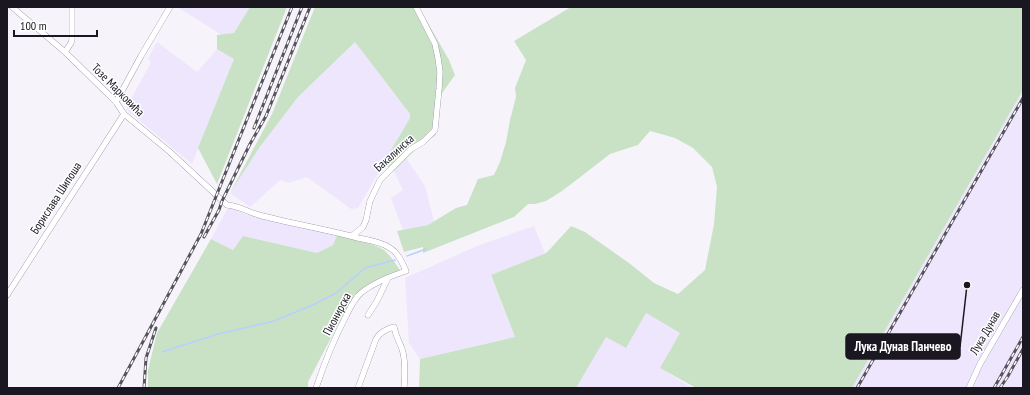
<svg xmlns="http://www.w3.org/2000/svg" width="1030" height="395" font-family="'PT Sans Narrow',sans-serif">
  <rect width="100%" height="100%" fill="#f6f4fa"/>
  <!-- built -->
  <g fill="#ede6fd">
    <path d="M177,7H250L234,33L222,35Z"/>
    <path d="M157,42L197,72L219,47L234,59L192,164L127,110V106L151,63L148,59Z"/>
    <path d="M355,42L410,114V118L358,208L351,209L307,177L288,183L280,180L250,207L230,193L259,148L298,97Z"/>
    <path d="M1023,90V388H852Z"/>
    <path d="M406,158L425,186L434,221L428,225L403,230L391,198L403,190L394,171Z"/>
    <path d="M229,206L244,214L337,235L333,245L317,253L243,236L233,250L211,239Z"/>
    <path d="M534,226L545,253L491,276L515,337L420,359L409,343L405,278L477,246Z"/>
    <path d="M646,313L680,333L660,368L692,388H576L606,337L626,348Z"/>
  </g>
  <!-- green -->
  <g fill="#c9e2c6">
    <path d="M250,7H287L217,184L198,148L234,59L217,49V35L234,33Z"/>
    <path d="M315,7H419L449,60L455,75L440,96L436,119V135L418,147L394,171L383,164L410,118V114L355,42L298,97L259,148L230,193L272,114Z"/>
    <path d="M571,7H1023V90L852,388H696L660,368L680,333L646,313L626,348L606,337L576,388H419L420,359L515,337L491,275L546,253L551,248L571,226L585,232L629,263L654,283L678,294L705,270L714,224L717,187L712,167L693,148L675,138L650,131L638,145L610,154L579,178L562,191L546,201L535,204H528L514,217L423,253V247L404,252L397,231L428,225L456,208L467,205L478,179L494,175L500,162L506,142L510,120L516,97L515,88L526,60L514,41Z"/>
    <path d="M337,235C348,238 376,244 384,250C391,256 395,263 400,270L355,294L335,330L308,382V388H148V370L157,333L211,239L233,250L243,236L317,253L333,245Z"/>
  </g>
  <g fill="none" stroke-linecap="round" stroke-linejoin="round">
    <!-- stream -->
    <g stroke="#b6d1fe" stroke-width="1.5">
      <path d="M407,256L426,249"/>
      <path d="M162,352L218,334L274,321L315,304L336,293L365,268L395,260"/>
    </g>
    <!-- minor casing -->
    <g stroke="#817894" stroke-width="6">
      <g id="minor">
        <path d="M12,7L65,52L106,92L116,102L124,114L170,152L227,205C239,206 248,212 259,215C292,224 326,229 358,238C368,240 382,242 390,248C398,253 402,262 406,271C391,276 373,283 361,293C354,299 350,308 346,316C334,339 324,364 316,388"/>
        <path d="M65,52L71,43L72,39V7"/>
        <path d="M116,102L141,56L170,7"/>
        <path d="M352,236L363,227L366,220L370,201L380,180L411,149L423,142L435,130L439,89L440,72L438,58L435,44L416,7"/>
        <path d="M7,295L124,114"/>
        <path d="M368,315L377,301L388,278"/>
        <path d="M358,388L376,339C380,332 386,329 394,327C396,337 399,341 402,349C406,361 405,376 404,388"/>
        <path d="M969,388L980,364L1023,290"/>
      </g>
    </g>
    <!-- minor -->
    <use href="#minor" stroke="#fff" stroke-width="5.5"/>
    <!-- rail casing -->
    <g stroke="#56535c" stroke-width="3">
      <g id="rail">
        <path d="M254,128L302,7"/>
        <path d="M204,237L219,210L222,201L250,144L266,116L310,7"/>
        <path d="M118,388L180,273L201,234L292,7"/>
        <path d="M144,388L146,358L156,328"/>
        <path d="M857,388L1023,98"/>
        <path d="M994,388L1023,337"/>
        <path d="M1000,388L1008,376L1023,349"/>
      </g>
    </g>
    <!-- rail -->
    <use href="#rail" stroke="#fff" stroke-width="1.5" stroke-dasharray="4.5" stroke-linecap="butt"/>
  </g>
  <g text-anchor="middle" stroke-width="3" stroke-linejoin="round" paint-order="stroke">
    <!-- street labels -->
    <g font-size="12" fill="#1a1721" stroke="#fff">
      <text transform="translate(118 90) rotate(45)" y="4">Тозе Марковића</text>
      <text transform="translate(394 153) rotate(-42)" y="4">Бакалинска</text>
      <text transform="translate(56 198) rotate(-57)" y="4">Борислава Шипоша</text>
      <text transform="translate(337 314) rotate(-62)" y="4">Пионирска</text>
      <text transform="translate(985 333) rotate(-60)" y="4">Лука Дунав</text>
    </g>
  </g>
  <!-- callouts -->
  <path fill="none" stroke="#1a1721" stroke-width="1.5" d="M967 285L960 347"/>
  <circle fill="#1a1721" stroke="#fff" stroke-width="1.5" cx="967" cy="285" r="4"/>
  <rect fill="#1a1721" stroke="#1a1721" stroke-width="1.5" x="846" y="334" width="114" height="25" rx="4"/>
  <g font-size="13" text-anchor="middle" font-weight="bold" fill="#fff">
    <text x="903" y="351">Лука Дунав Панчево</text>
  </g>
  <!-- border -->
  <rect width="1030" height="395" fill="none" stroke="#1a1721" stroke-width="16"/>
  <!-- scale -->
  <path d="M14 30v6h83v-6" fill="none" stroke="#1a1721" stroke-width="2"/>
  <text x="20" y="30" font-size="12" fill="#1a1721" stroke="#ffffff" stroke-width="3" paint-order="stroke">100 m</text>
</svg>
